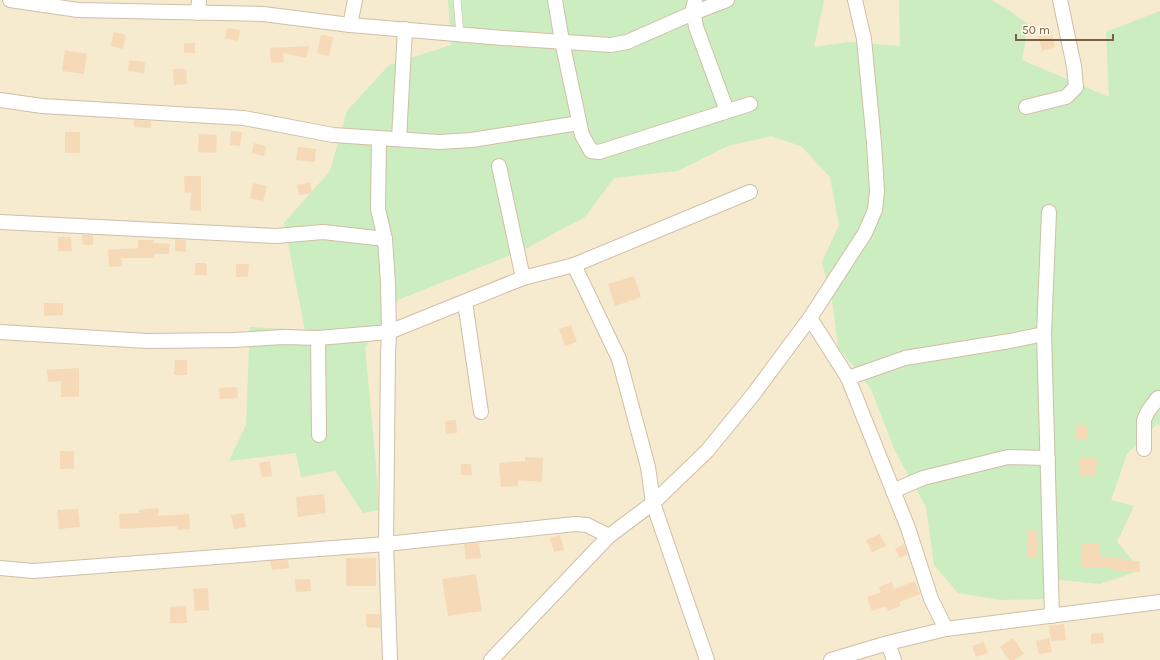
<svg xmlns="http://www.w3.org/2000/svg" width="1160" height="660" font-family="Karla,sans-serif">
  <rect width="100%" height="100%" fill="#fef7e1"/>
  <!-- residential -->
  <rect fill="#f6eacf" x="0" y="0" width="1160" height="660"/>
  <!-- green -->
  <path fill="#cbedbf" d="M448,0H824L814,47L849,42L900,46L899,0H991L1007,9L1028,24L1022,60L1109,97L1106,32L1160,11V425L1157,424L1127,454L1111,500L1134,506L1117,542L1141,570L1100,584L1060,580L1045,599L1001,600L958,593L934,565L926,507L895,451L871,389L838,347L833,306L822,262L839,225L830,177L801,146L771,136L728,146L677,171L614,178L585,217L523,250L398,300L365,347L376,465L379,510L363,513L335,471L301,477L296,453L229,461L246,425L250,327L305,330L284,223L330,171L347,111L389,65L451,45Z"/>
  <!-- building -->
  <g fill="#f6d9b7">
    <path d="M227,28L240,30L238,41L225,38Z"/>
    <path d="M1051,31L1055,47L1042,51L1038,35Z"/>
    <path d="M114,32L126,35L123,49L111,46Z"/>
    <path d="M321,35L333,37L329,56L317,53Z"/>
    <rect x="184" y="43" width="11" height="10"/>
    <path d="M309,46L306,58L283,53L284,62L271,63L270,48Z"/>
    <path d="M65,50L87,54L84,74L62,71Z"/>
    <path d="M129,60L145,62L144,73L128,71Z"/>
    <path d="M173,69H186L187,84L174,85Z"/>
    <path d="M134,120L151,121V128L134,127Z"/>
    <path d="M231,131L242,132L240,146L230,145Z"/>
    <rect x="65" y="132" width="15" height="21"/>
    <path d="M199,134L217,135L216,153L198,152Z"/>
    <path d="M254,143L266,146L264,156L252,153Z"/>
    <path d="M298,147L316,149L315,162L296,160Z"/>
    <path d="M184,176H201V211L190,210L191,192L185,193Z"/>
    <path d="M310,182L312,193L299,195L297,185Z"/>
    <path d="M253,183L267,186L263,201L250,198Z"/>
    <path d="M82,235H93V245H83Z"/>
    <path d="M58,237H71L72,251H58Z"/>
    <path d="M175,239L186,240V252L175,251Z"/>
    <path d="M138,240H154V243L170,244L169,254H154V258H121L122,266L109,267L108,250L138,248Z"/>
    <path d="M195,263H206L207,275H195Z"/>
    <path d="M236,264H249L248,277H236Z"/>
    <path d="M634,276L641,297L615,306L608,284Z"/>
    <path d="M44,303H63V315L44,316Z"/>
    <path d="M571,325L577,342L565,346L559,329Z"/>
    <path d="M175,360H187V375H174Z"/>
    <path d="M79,368V397H61V381L48,382L47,370Z"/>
    <path d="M237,387L238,398L220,399L219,388Z"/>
    <path d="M456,420L457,433L446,434L445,421Z"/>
    <path d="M1076,426H1088L1087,439H1076Z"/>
    <rect x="60" y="451" width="14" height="18"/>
    <path d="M525,457L543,458L542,482L518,480V486L501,487L499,463L525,461Z"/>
    <path d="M1080,457L1097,458L1096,475H1079Z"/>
    <path d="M270,461L272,476L262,477L259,463Z"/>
    <path d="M461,464H471L472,475H461Z"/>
    <path d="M324,494L326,513L298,517L296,497Z"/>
    <path d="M158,508V516L189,514L190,529L177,530V526L120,529L119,514L139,513V510Z"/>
    <path d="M78,509L80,527L59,529L57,510Z"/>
    <path d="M244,513L246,527L234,529L231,515Z"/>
    <path d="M1027,530L1038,531V558H1027Z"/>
    <path d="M880,534L886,546L872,552L866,540Z"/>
    <path d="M560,535L564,550L554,552L550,538Z"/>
    <path d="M479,543L481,558L466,559L464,544Z"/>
    <path d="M904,544L908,554L900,558L895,549Z"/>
    <path d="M1082,544H1100L1099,556L1123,558V560L1140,561L1139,572L1111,570V568L1081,567Z"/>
    <rect x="346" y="558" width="30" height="28"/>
    <path d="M288,560L289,568L272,570L270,561Z"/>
    <path d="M476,574L482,611L448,616L442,579Z"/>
    <path d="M295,579H310L311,591L296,592Z"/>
    <path d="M915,581L920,594L899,602L901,606L888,611L886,606L872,611L867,597L881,592L879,587L892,582L894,589Z"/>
    <path d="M208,588L209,610L195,611L193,589Z"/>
    <path d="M186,606L187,623H170V607Z"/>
    <path d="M366,614H380V628L366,627Z"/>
    <path d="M1064,624L1066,640L1051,641L1049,626Z"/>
    <path d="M1103,633L1104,643L1091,644V634Z"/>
    <path d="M1013,638L1024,654L1014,660H1009L1000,647Z"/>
    <path d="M1049,638L1052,652L1039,654L1036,641Z"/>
    <path d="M984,642L988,653L976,657L972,646Z"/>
  </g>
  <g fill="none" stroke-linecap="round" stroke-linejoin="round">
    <!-- lane casing -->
    <g stroke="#d0bfa7" stroke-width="8">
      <path id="lane" d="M457,0L460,34"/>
    </g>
    <!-- street casing -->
    <g stroke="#d0bfa7" stroke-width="16">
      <g id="street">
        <path d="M10,0L78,10L263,14L350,25L503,38L611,45L627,42L693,13L727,0"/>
        <path d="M555,0L562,41L582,135L591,151L599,152L750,104"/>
        <path d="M695,0L693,9L696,27L727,111"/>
        <path d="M198,13L199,0"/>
        <path d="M350,25L355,0"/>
        <path d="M0,100L42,106L244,118L333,135L439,142L472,140L579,123"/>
        <path d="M1026,107L1066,97L1076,87L1074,66L1060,0"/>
        <path d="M379,138L378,209L385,239L388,283L389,332L388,355L386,544L390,660"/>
        <path d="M399,139L405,29"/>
        <path d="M499,166L523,278"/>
        <path d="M1049,212L1044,334L1052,616"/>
        <path d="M0,222L276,236L323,232L385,239"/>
        <path d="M574,265L619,359L648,467L653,503L707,660"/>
        <path d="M465,302L481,412"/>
        <path d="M810,318L848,378L908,528L931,599L946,629"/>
        <path d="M0,332L147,341L234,340L284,337L318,338L389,332L523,278L574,265L750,192"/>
        <path d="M318,338L319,435"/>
        <path d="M848,378L905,358L1010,341L1044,334"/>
        <path d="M1144,449V420L1148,411L1158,398H1160"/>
        <path d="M893,491L923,478L1008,457L1048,458"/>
        <path d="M0,568L33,571L386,544L575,524L587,525L609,536"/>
        <path d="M888,643L894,660"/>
        <path d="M491,660L609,536L653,503L707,451L752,396L810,318L865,233L875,210L877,191L874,143L864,39L855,0"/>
        <path d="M831,660L888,643L946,629L1160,602"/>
      </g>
    </g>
    <!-- lane -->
    <use href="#lane" stroke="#fff" stroke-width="7"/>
    <!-- street -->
    <use href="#street" stroke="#fff" stroke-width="14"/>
  </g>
  <!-- scale -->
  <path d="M1016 34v6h97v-6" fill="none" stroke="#785f46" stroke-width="2"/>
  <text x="1022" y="34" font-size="12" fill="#785f46" stroke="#fffaea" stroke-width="3" paint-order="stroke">50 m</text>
</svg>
